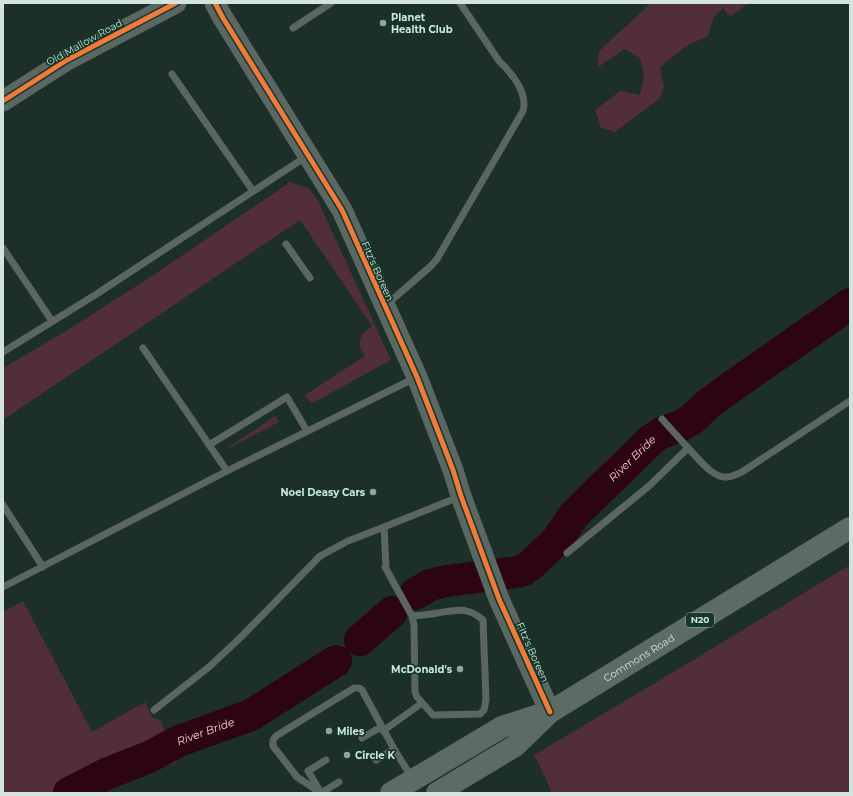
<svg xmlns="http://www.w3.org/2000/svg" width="853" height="796" font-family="Montserrat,sans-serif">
  <rect width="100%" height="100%" fill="#1c2f28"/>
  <!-- green -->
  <g fill="#522e38">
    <path d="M651,3H748L730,17L723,8L714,17L708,36L686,46L660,67L664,88L658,100L615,132L601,128L595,110L620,91L640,95L644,75L640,58L624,49L597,68L599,51Z"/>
    <path d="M290,182L310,189L318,201L391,360L313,403L309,401L305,395L365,356L359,345L362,334L372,326L300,220L3,420V368L66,331L152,276Z"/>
    <path d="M275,416L279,422L223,451Z"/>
    <path d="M850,565V793H552L544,775L534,755L675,671Z"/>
    <path d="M23,601L92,732L145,702L152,717L161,721L177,762L94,793H3V612Z"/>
  </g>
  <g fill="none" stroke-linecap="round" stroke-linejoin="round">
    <!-- river -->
    <g stroke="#2d0413" stroke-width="32">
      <path id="s1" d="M415,594L430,585L446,581L517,572L524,570L532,564L557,540L574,515L651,440L663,432L678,427L691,420L707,405L727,390L850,304"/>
      <path d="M360,640L392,612"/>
      <path id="s2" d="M69,793L106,774L149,757L179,741L251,715L336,661"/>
    </g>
    <!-- lane -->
    <g stroke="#5b6561" stroke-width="7">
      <path d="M293,28L331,3"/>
      <path d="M172,74L253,191"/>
      <path d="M286,244L310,278"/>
      <path d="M3,248L52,321"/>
      <path d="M386,305L431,266L437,259L523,111C528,93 512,73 499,61L460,3"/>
      <path d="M143,348L227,471"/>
      <path d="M3,352L95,295L307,156"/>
      <path d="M209,445L287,397L307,431"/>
      <path d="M688,448C697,457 713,479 727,477C732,477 737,474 742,472L850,401"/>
      <path d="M3,505L43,567"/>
      <path d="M567,553L649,486L688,448L662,419"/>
      <path d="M3,587L227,471L415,378"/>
      <path d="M412,616C420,615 429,615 437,613C457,610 467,606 483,620L486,700L484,710L480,714L433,715L417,697L415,692L414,625L412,616L385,567L386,568L384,527L459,497"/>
      <path d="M154,710L209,667L241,637L320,556L348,541L384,527"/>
      <path d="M383,731L422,703"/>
      <path d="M362,738L381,727"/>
      <path d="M394,749L412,778"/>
      <path d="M320,791L308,771L326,760"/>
      <path d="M321,793L297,777L273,746V740L276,736L354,688H359L362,690L394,749L376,760"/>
      <path d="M321,793L339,782"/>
    </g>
    <!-- secondary -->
    <g stroke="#5a6762" stroke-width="21">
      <path d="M215,3L223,18L342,210L417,377L453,470L461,496L499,599L550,712"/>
      <path d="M3,101L67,60L176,3"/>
    </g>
    <!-- highway -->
    <g stroke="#5c6c65" stroke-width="22">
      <path d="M391,793L502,727L545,713"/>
      <path id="s3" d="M437,793L515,746L550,712L850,528"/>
    </g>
    <!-- cycleway casing -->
    <g stroke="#14372a" stroke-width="8">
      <g id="cycleway">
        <path d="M215,3L223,18L342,210L417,377L453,470L461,496L499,599L550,712"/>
        <path d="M3,101L67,60L176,3"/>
      </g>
    </g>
    <!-- cycleway -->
    <use href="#cycleway" stroke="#f17a3a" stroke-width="5"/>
  </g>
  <!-- markers -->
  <g fill="#92a59d" stroke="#14372a" stroke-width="1.5">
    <circle cx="383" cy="23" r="4"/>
    <circle cx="373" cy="492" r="4"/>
    <circle cx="460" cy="669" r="4"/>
    <circle cx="329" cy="731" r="4"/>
    <circle cx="347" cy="755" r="4"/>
  </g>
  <g text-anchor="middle" stroke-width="3.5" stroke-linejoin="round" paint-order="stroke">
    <!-- shield labels -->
    <rect fill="#14372a" stroke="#99b0a7" stroke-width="1" x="686" y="613" width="28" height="14" rx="3"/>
    <g font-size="9" font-weight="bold" fill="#d2e4dc">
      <text x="700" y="623">N20</text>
    </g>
    <!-- poi labels -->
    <g font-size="10" font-weight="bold" fill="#d2e4dc" stroke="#14372a" text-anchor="start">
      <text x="391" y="21">Planet<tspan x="391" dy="12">Health Club</tspan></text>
      <text x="365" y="496" text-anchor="end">Noel Deasy Cars</text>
      <text x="452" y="673" text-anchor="end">McDonald's</text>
      <text x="337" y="735">Miles</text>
      <text x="355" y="759">Circle K</text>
    </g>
    <!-- street labels -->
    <g font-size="10" fill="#d2e4dc" stroke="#14372a">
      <text transform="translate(84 42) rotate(-29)" y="4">Old Mallow Road</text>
      <text transform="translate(378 271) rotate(66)" y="4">Fitz's Boreen</text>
      <text transform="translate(533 652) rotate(66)" y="4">Fitz's Boreen</text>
      <text dy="4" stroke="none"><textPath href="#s3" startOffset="244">Commons Road</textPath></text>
    </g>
    <!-- water labels -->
    <g font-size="11" font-style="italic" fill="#f4ced6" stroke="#14372a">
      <text dy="4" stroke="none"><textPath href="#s1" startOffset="269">River Bride</textPath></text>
      <text dy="4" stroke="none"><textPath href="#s2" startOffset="150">River Bride</textPath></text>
    </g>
  </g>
  <!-- border -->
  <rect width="853" height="796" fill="none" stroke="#d2e4dc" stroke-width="8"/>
</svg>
